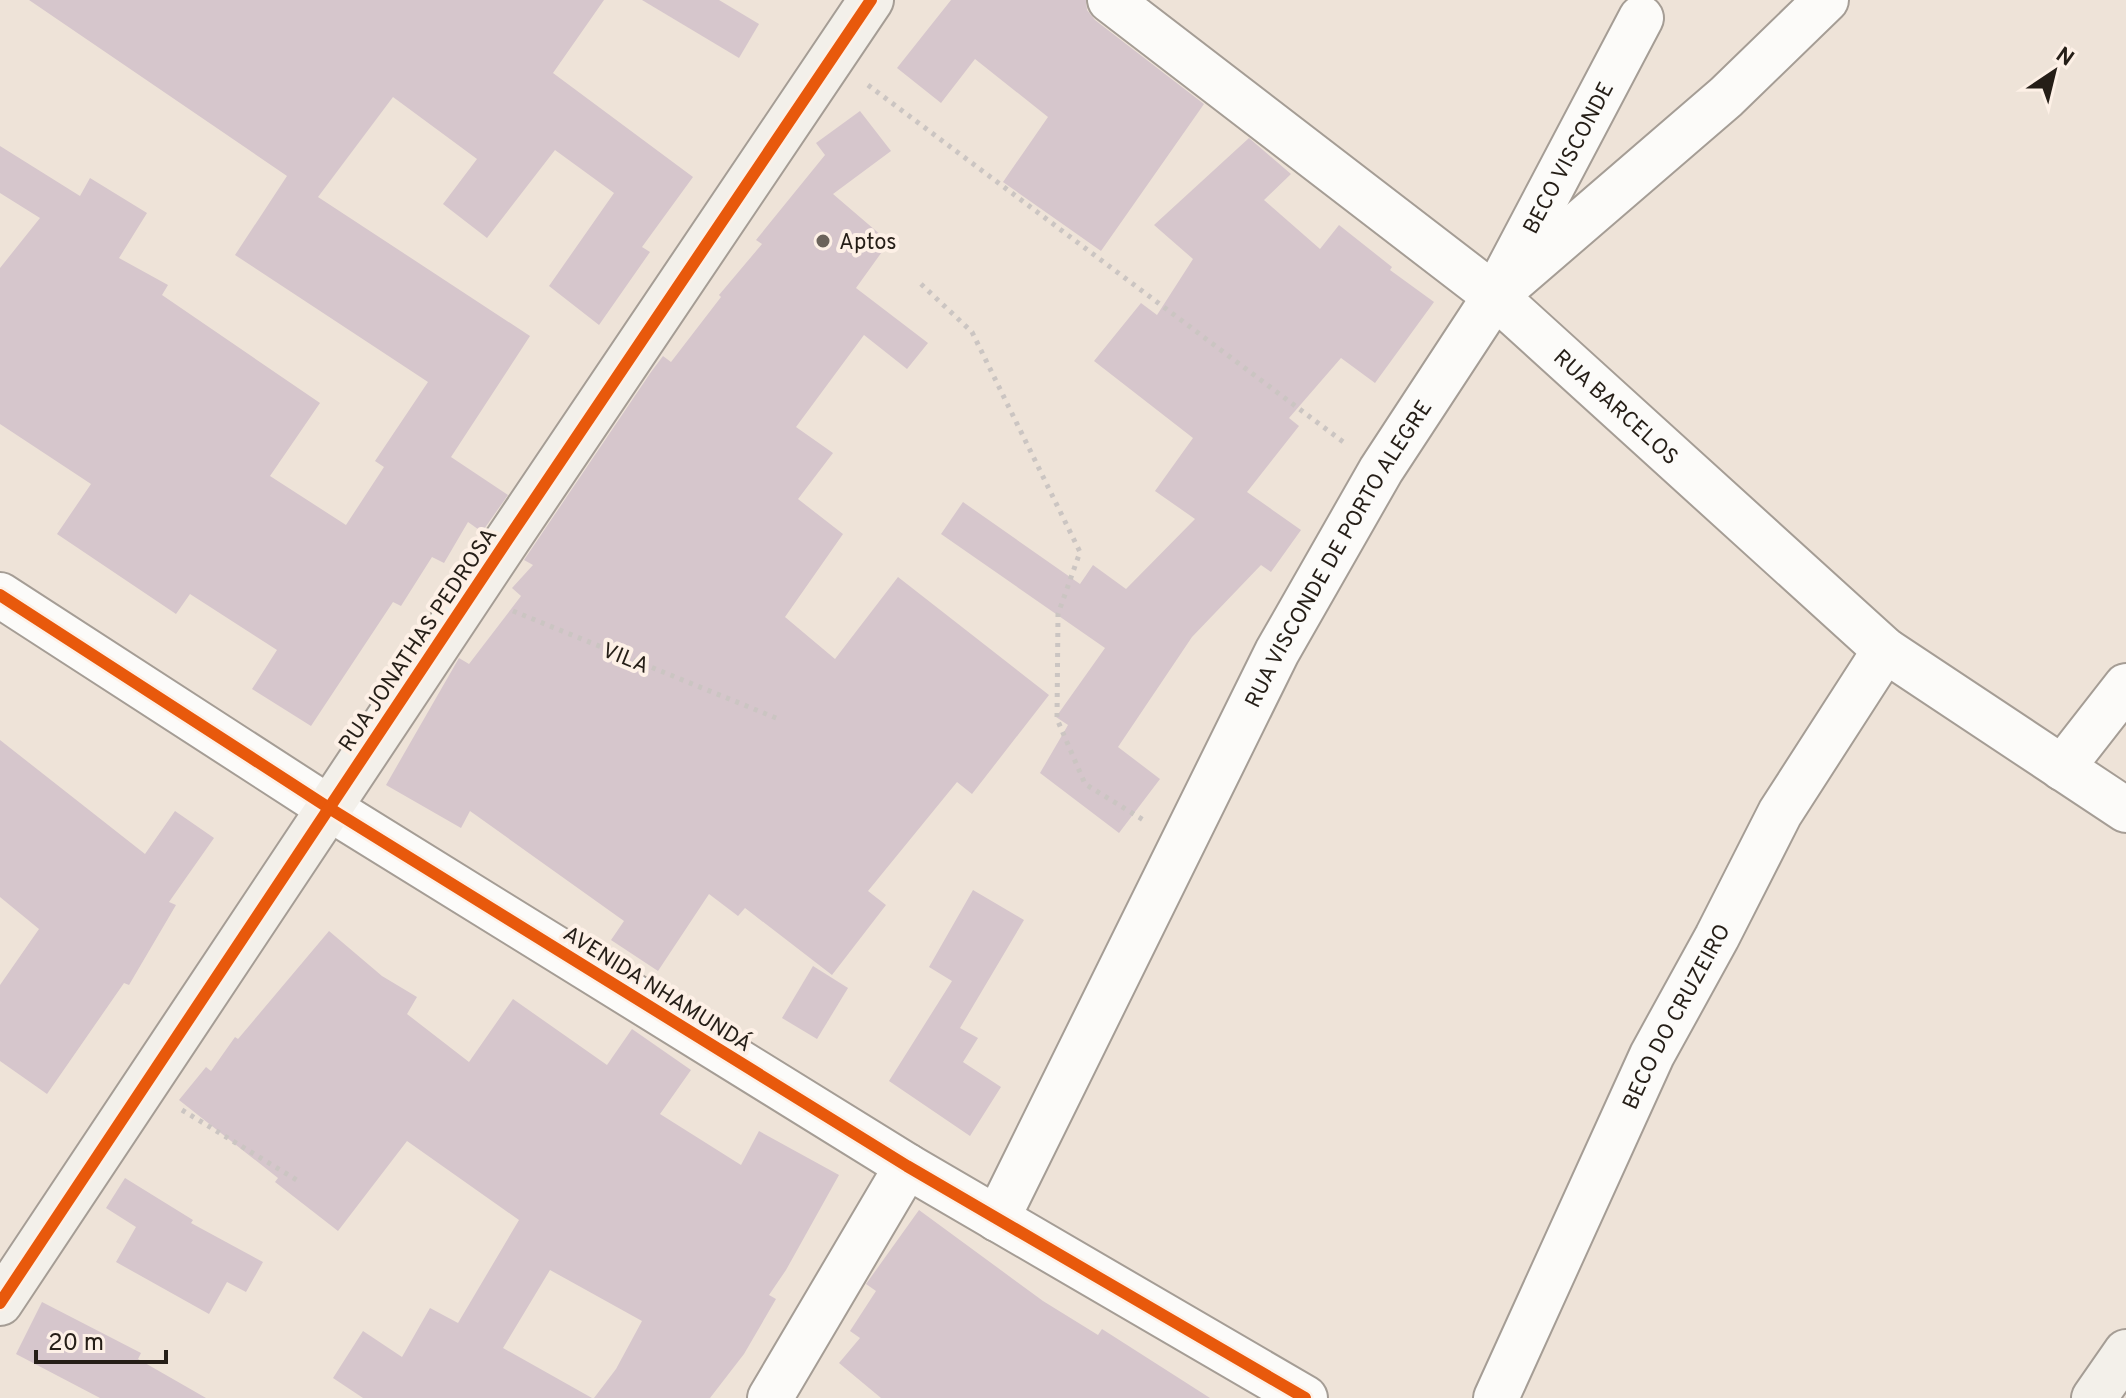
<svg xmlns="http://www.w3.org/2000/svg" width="2126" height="1398" font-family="Overpass,sans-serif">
  <rect width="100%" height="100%" fill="#eee3d8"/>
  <!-- building -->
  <g fill="#d6c6cc">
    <path d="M29,0H604L553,73L693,177L642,247L650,252L599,325L549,286L614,193L555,150L487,238L443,204L477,159L393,97L318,197L530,336L451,457L508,495L482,532L468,522L444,563L432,557L401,606L393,602L311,726L252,689L277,650L190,594L176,614L57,534L91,484L0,424V268L40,218L0,193V146L80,196L90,178L147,213L119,258L168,285L162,295L320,403L270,476L346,525L384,467L375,461L428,382L235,255L287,176Z"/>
    <path d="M642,0H719L759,24L739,58Z"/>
    <path d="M951,0H1086L1087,10L1095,20L1204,104L1101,251L1003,182L1048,117L975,59L941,103L897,68Z"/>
    <path d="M860,111L891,151L833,194L889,242L856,288L928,343L907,369L864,335L796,427L833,453L798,499L843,534L785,617L835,659L898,577L1049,695L972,794L957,782L868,891L886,905L832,975L745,908L738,916L709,894L658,971L611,940L624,921L470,811L461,828L386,785L459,658L469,664L521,596L512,588L533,565L524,560L651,372L663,356L671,362L721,297L719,295L762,244L756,240L825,155L816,143Z"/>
    <path d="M1249,138L1291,174L1264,200L1320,249L1339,225L1392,267L1390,270L1434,302L1375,383L1341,358L1289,418L1299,426L1247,492L1301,530L1271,572L1261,565L1192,637L1118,747L1160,779L1119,833L1040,773L1068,725L1056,717L1105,648L941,534L963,502L1080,584L1093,565L1126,589L1195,519L1155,491L1193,438L1094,361L1141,303L1157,315L1193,259L1154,225Z"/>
    <path d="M0,740L145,854L175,811L214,838L169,902L176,905L129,985L124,983L47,1094L0,1061V985L39,929L0,897Z"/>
    <path d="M973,890L1024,920L960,1028L978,1038L963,1062L1001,1087L970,1136L889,1081L952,981L929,967Z"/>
    <path d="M329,931L382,976L417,997L407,1014L469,1062L513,999L607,1065L632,1029L691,1070L660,1114L741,1165L759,1131L839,1175L786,1270L769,1295L776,1299L744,1354L710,1398H594L616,1369L642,1321L550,1270L503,1348L592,1398H363L333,1378L363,1331L402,1357L430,1308L458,1323L519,1220L407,1141L338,1231L275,1182L278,1178L179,1100L206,1067L211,1071L235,1037L238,1039Z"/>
    <path d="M813,966L848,988L817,1039L782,1018Z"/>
    <path d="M125,1178L193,1220L191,1223L263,1262L246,1292L227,1282L209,1314L116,1262L136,1227L106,1208Z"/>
    <path d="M919,1210L1043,1301L1098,1335L1102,1329L1210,1398H881L839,1363L860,1338L850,1331L876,1291L866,1284Z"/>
    <path d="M42,1302L141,1353L138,1359L206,1398H100L16,1354Z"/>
  </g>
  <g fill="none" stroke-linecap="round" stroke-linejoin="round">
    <!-- street casing -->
    <g stroke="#a59d95" stroke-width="48">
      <g id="street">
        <path id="s1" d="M1110,0L1495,296L1885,650L2126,810"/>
        <path id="s2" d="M1505,276L1641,18"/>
        <path d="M0,595L329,808L907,1166L1305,1398"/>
        <path d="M2062,768L2126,686"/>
        <path id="s3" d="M997,1219L1277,652L1381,470L1495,296L1726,97L1826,0"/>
        <path d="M770,1398L907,1166"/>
        <path id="s4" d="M1496,1398L1652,1055L1717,937L1780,813L1885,650"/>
      </g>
    </g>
    <!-- secondary casing -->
    <g stroke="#a59d95" stroke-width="48">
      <g id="secondary">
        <path d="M0,1303L508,539L871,0"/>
        <path d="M2094,1398L2126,1352"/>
      </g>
    </g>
    <!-- path -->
    <g stroke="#cbc5c2" stroke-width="5" stroke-dasharray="4 6" stroke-linecap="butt">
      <path d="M868,85L1346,444"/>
      <path d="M921,284L972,332L1080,552L1058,614L1057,719L1085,784L1145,821"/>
      <path d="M513,611L781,720"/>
      <path d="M182,1110L300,1182"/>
    </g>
    <!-- street -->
    <use href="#street" stroke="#fcfbf9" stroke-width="44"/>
    <!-- secondary -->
    <use href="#secondary" stroke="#f3f0ea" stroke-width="44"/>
    <!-- cycleway casing -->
    <g stroke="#fdf0e6" stroke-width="17">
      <g id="cycleway">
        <path d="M0,595L329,808L907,1166L1305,1398"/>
        <path d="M0,1303L508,539L871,0"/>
      </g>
    </g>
    <!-- cycleway -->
    <use href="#cycleway" stroke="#e8590c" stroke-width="12"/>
  </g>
  <!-- markers -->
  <circle fill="#6b635b" stroke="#fdf0e6" stroke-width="3" cx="823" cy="241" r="8"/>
  <g text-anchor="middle" stroke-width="8" stroke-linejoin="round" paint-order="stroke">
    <!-- street labels -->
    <g font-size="22" fill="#251e17" stroke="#fdf0e6">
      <text dy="8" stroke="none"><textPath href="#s2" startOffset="134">BECO VISCONDE</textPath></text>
      <text dy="8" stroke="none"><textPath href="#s1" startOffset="650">RUA BARCELOS</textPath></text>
      <text dy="8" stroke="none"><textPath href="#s3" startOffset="748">RUA VISCONDE DE PORTO ALEGRE</textPath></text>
      <text transform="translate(417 639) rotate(-56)" y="8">RUA JONATHAS PEDROSA</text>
      <text transform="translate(626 657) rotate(22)" y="8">VILA</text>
      <text transform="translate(658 988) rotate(32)" y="8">AVENIDA NHAMUNDÁ</text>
      <text dy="8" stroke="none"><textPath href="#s4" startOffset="422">BECO DO CRUZEIRO</textPath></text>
    </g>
    <!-- poi labels -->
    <g font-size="22" fill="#251e17" stroke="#fdf0e6" text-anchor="start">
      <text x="839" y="249">Aptos</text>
    </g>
  </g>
  <!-- north arrow -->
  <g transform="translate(2054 72) rotate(35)" stroke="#fdf0e6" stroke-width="6" paint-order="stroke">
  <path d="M0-6L14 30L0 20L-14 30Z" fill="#251e17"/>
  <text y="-12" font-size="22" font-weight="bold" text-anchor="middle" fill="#251e17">N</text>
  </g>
  <!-- scale -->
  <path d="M36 1350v12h130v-12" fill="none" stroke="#251e17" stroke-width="4"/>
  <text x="48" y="1350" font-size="24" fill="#251e17" stroke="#fdf0e6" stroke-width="6" paint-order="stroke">20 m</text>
</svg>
